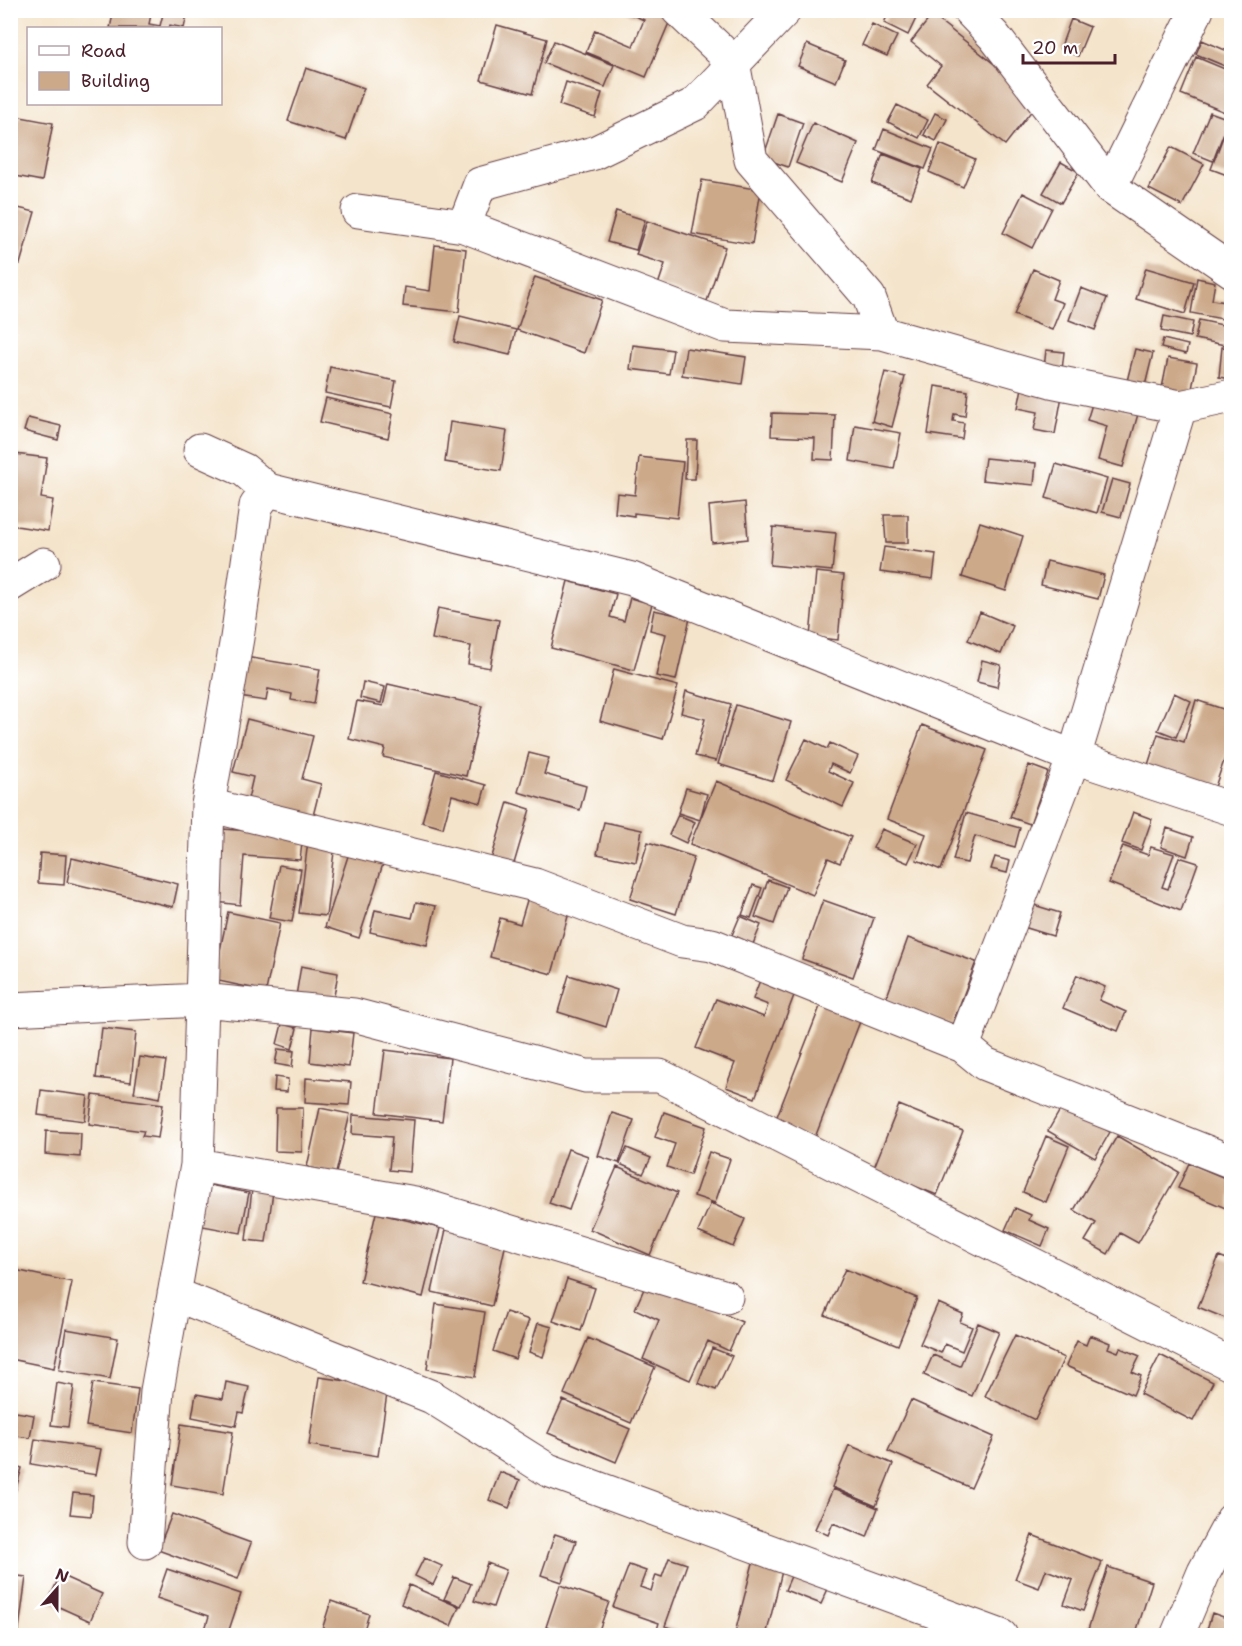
<svg xmlns="http://www.w3.org/2000/svg" width="1242" height="1646" font-family="'Shantell Sans',sans-serif">
<style>
.building{fill:#cca989}
.lines{fill:none;stroke-linecap:round;stroke-linejoin:round}
.minor-casing{stroke:#643d43;stroke-width:35}
.minor{stroke:#fff;stroke-width:33}
</style>
<rect width="100%" height="100%" fill="#fff"/>
<filter id="ink" filterUnits="userSpaceOnUse"><feTurbulence type="fractalNoise" baseFrequency=".0167" numOctaves="2"/><feDisplacementMap in="SourceGraphic" scale="12" xChannelSelector="R" yChannelSelector="G"/><feConvolveMatrix kernelMatrix="1 2 1 2 8 2 1 2 1" color-interpolation-filters="sRGB"/></filter>
<filter id="wash" filterUnits="userSpaceOnUse"><feTurbulence type="fractalNoise" baseFrequency=".008" numOctaves="4" result="noise"/><feDisplacementMap in="SourceGraphic" scale="24" xChannelSelector="R" yChannelSelector="G"/><feGaussianBlur stdDeviation="1.35" result="paint"/><feColorMatrix in="noise" values="0 0 0 0 0 0 0 0 0 0 0 0 0 0 0 0 0 1.4 0 .05"/><feComposite in="paint" operator="in"/></filter>
<g filter="url(#wash)">
<rect width="100%" height="100%" fill="#f4e4cb"/>
<g id="blocks">
<path class="building" d="M114 10H152L149 24 160 26 164 10H188L184 28 170 25 169 28H110Z
M621 10 674 11 646 77 586 52 595 30 633 46 644 20Z
M890 10H920L908 35 884 23Z
M932 15 1040 100 1005 145 927 84 941 66 911 42Z
M1071 19 1090 27 1078 56 1060 49Z
M872 24 897 36 887 56 862 45Z
M497 25 547 39 532 94 481 80Z
M1202 40 1232 53V69L1196 54Z
M554 41 614 65 605 87 544 63Z
M807 44 845 60 836 82 798 66Z
M1196 57 1232 72V101L1227 113 1181 94Z
M306 68 364 88 346 140 288 121Z
M566 82 602 93 595 117 559 105Z
M897 105 928 120 919 138 888 122Z
M1210 112 1229 119 1213 161 1193 153Z
M935 113 947 119 936 141 924 135Z
M778 114 803 123 788 167 763 158Z
M10 115 53 123 42 181 10 175Z
M1229 121 1232 122V163L1227 175 1211 169Z
M813 123 858 143 842 182 796 163Z
M884 129 933 149 925 169 876 150Z
M940 144 975 159 963 187 929 172Z
M1171 147 1204 164 1182 206 1149 189Z
M883 154 922 169 911 198 872 183Z
M1061 162 1079 172 1061 203 1043 193Z
M702 180 761 190 752 244 692 234Z
M1023 193 1052 208 1032 248 1003 233Z
M10 206 35 212 20 264 10 261Z
M616 211 645 220 636 250 607 242Z
M647 221 725 247 707 301 658 285 665 264 636 255Z
M435 245 466 249 459 312 403 306 405 287 430 291Z
M1146 268 1194 282 1185 314 1136 299Z
M1033 269 1059 280 1052 299 1063 303 1052 330 1014 315Z
M535 277 602 300 584 353 517 330Z
M1197 278 1215 282 1212 300 1226 302 1222 319 1191 313Z
M1081 288 1107 298 1095 330 1069 320Z
M460 316 516 330 510 355 454 342Z
M1164 316 1193 322 1190 337 1161 331Z
M1199 320 1232 327 1230 346 1195 339Z
M1163 339 1188 345 1186 354 1161 348Z
M633 345 673 350 669 374 630 369Z
M1222 347 1232 348V379L1219 377Z
M686 348 746 357 742 384 682 375Z
M1135 349 1153 353 1144 390 1126 385Z
M1046 350 1064 352 1062 370 1044 368Z
M1168 358 1197 363 1190 399 1161 393Z
M330 367 396 381 391 407 325 393Z
M885 372 905 377 892 427 872 421Z
M935 386 968 391 965 416 954 414 953 421 964 423 962 439 928 434Z
M1022 388 1062 396 1055 434 1034 430 1038 412 1018 408Z
M326 398 393 414 388 438 320 422Z
M1093 401 1138 414 1123 467 1098 460 1107 426 1087 420Z
M772 413 835 415 833 460 814 459 815 438 771 436Z
M28 418 61 426 58 440 24 431Z
M450 422 507 431 501 471 445 462Z
M855 425 901 433 894 469 850 461Z
M687 440H697L695 479H685Z
M15 454 47 458 41 498 53 500 48 531 10 525V457L14 458Z
M639 457 683 462 677 518 634 513V516L615 513 617 493 635 495Z
M985 458 1036 463 1034 485 982 480Z
M1056 464 1107 479 1097 513 1046 498Z
M1112 479 1130 484 1121 517 1102 512Z
M745 502 748 539 712 543 709 506Z
M884 515H908V543H886Z
M980 522 1023 536 1006 591 962 577Z
M773 527 836 533 832 571 770 565Z
M884 547 936 554 933 579 880 572Z
M1047 561 1104 575 1098 599 1041 585Z
M816 572 844 575 838 640 810 637Z
M568 581 616 594 610 617 624 621 630 598 652 604 634 670 551 648Z
M438 608 499 620 490 668 468 664 471 646 432 639Z
M654 610 690 618 676 680 656 676 666 634 650 630Z
M980 612 1013 626 1001 654 968 640Z
M245 657 320 669 314 704 291 700 292 694 268 689 266 701 239 697Z
M982 660 1001 665 997 687 977 682Z
M614 669 678 686 663 739 600 721Z
M363 682 385 687 381 703 360 698Z
M388 684 482 706 466 776 383 757 385 748 349 739 357 701 383 706Z
M686 691 731 704 716 761 695 756 705 719 681 713Z
M1174 693 1191 701 1176 737 1158 730Z
M1196 700 1232 712V737L1214 790 1147 768 1158 734 1184 742Z
M736 705 791 722 773 781 718 764Z
M247 719 313 736 302 779 321 784 313 816 248 799 253 777 233 772Z
M922 725 987 750 941 870 917 860 926 834 887 819Z
M806 739 827 749 830 743 858 756 850 773 831 764 828 771 854 783 843 807 786 780Z
M529 753 549 758 544 774 586 786 580 810 518 792Z
M1029 765 1048 772 1030 824 1010 817Z
M436 771 486 785 481 803 452 795 443 828 422 822Z
M716 781 851 837 840 863 828 858 813 895 690 844Z
M686 788 707 794 700 820 678 813Z
M508 802 530 809 513 867 491 860Z
M1133 812 1152 819 1141 850 1122 843Z
M966 813 1020 828 1015 847 975 836 967 863 953 860Z
M678 815 695 822 686 843 669 835Z
M604 822 642 830 636 862 597 854Z
M1167 828 1193 837 1187 856 1161 847Z
M222 829 303 835 300 860 244 856 240 905 216 902Z
M882 829 917 844 908 863 873 848Z
M308 841 335 844 326 916 299 913Z
M648 842 694 857 676 914 630 899Z
M1123 846 1148 855 1151 847 1174 854 1162 887 1168 889 1179 857 1198 863 1181 911 1109 883Z
M350 850 384 861 359 938 325 927Z
M40 853 66 855 64 885 38 883Z
M995 857 1010 861 1007 873 991 869Z
M72 858 178 884 173 907 67 882Z
M279 865 301 869 292 922 269 918Z
M768 880 787 887 774 924 755 917Z
M753 885 762 888 751 918 742 915Z
M528 897 570 909 552 974 490 957 500 918 520 924Z
M823 900 874 918 853 977 802 959Z
M416 902 436 906 427 945 370 932 375 910 412 918Z
M1024 902 1060 913 1053 936 1017 925Z
M228 912 280 923 266 991 214 980Z
M740 916 761 925 753 944 732 935Z
M908 938 976 962 952 1025 886 999Z
M301 966 338 973 333 1002 296 996Z
M763 972 798 985 755 1098 726 1087 735 1063 696 1048 716 999 764 1017 768 1005 753 999Z
M569 975 617 990 606 1027 558 1012Z
M1077 975 1105 987 1099 1000 1126 1012 1118 1031 1063 1008Z
M821 1004 861 1019 814 1140 774 1124Z
M282 1024 297 1028 292 1049 277 1044Z
M102 1028 136 1032 131 1082 96 1078Z
M313 1028 353 1033 349 1067 310 1062Z
M278 1049 294 1051 292 1067 275 1064Z
M385 1050 450 1058 442 1121 377 1113Z
M140 1057 166 1061 160 1098 134 1093Z
M275 1077 288 1079 287 1092 274 1091Z
M306 1078 351 1082 349 1105 305 1102Z
M41 1090 88 1096 85 1121 38 1115Z
M93 1095 163 1104 158 1138 142 1136 144 1131 89 1124Z
M899 1105 963 1131 937 1195 873 1170Z
M1063 1105 1110 1132 1095 1158 1048 1131Z
M276 1108H303L302 1152 275 1151Z
M320 1108 350 1114 336 1173 307 1167Z
M664 1112 706 1127 690 1175 667 1167 675 1144 655 1137Z
M612 1113 634 1120 619 1163 598 1156Z
M353 1115 414 1120 410 1172 389 1170 392 1137 352 1134Z
M46 1131 81 1133 80 1157 45 1154Z
M1046 1136 1069 1146 1046 1202 1023 1192Z
M1117 1136 1179 1172 1138 1243 1120 1233 1108 1254 1085 1241 1096 1223 1074 1210Z
M627 1148 651 1158 643 1174 620 1164Z
M568 1149 588 1156 569 1210 549 1203Z
M709 1152 730 1159 715 1203 694 1196Z
M1189 1163 1232 1181 1230 1210 1178 1188Z
M617 1167 677 1193 650 1255 590 1229Z
M205 1184 249 1193 241 1233 197 1225Z
M252 1189 273 1192 266 1242 246 1240Z
M711 1203 745 1219 733 1247 698 1232Z
M1015 1208 1031 1215 1029 1220 1049 1229 1042 1246 1005 1230Z
M376 1213 440 1228 423 1297 360 1281Z
M447 1225 507 1238 492 1306 432 1292Z
M1219 1256 1232 1261V1321L1198 1307Z
M10 1269 72 1282 54 1368 10 1359Z
M845 1269 917 1298 898 1345 825 1315Z
M567 1279 595 1288 581 1331 553 1321Z
M648 1280 742 1322 729 1351 708 1341 690 1380 643 1359 659 1320 635 1309Z
M938 1303 963 1314 960 1322 972 1327 962 1351 945 1344 941 1353 920 1344Z
M436 1304 485 1312 475 1377 427 1369Z
M506 1312 529 1320 515 1359 493 1351Z
M538 1323 552 1327 543 1357 529 1352Z
M978 1323 999 1332 972 1396 924 1375 933 1355 960 1366Z
M66 1329 118 1338 110 1379 59 1370Z
M1015 1335 1064 1358 1035 1420 985 1396Z
M1090 1335 1110 1343 1108 1348 1118 1352 1120 1348 1140 1356 1132 1372 1141 1376 1133 1395 1066 1366 1077 1341 1086 1345Z
M588 1338 655 1367 631 1423 564 1394Z
M712 1348 732 1356 716 1390 698 1383Z
M1160 1355 1213 1382 1193 1421 1140 1394Z
M319 1377 388 1387 378 1456 309 1445Z
M226 1382 249 1387 243 1413 239 1412 236 1426 192 1417 196 1394 223 1399Z
M57 1383 74 1386 68 1427 51 1425Z
M93 1383 138 1389 132 1433 86 1426Z
M563 1400 630 1429 616 1462 548 1433Z
M911 1400 994 1437 971 1488 888 1451Z
M10 1411 34 1415 30 1438 10 1435Z
M181 1424 233 1432 223 1494 172 1485Z
M35 1439 101 1449 96 1475 31 1464Z
M849 1445 893 1464 876 1506 832 1487Z
M10 1464 22 1468 11 1505H10Z
M500 1472 520 1480 509 1508 489 1500Z
M833 1489 878 1508 867 1537 833 1523 828 1535 815 1529Z
M73 1493 93 1495 91 1516 70 1514Z
M172 1514 251 1543 238 1579 158 1550Z
M555 1534 576 1541 562 1582 541 1575Z
M1032 1535 1102 1562 1083 1611 1064 1604 1073 1580 1046 1570 1039 1588 1015 1579Z
M424 1558 442 1566 433 1585 415 1576Z
M669 1558 687 1564 665 1626 691 1636H655L659 1623 613 1607 629 1565 646 1571 640 1587 651 1591 656 1575 662 1577Z
M754 1559 783 1567 766 1636H745L735 1633Z
M487 1563 506 1570 493 1607 474 1601Z
M1108 1567 1152 1582 1135 1636H1086Z
M167 1569 241 1594 227 1636H189L191 1629 204 1633 209 1616 157 1598Z
M792 1574 828 1589 821 1604 785 1590Z
M10 1575 26 1577 18 1636H10Z
M60 1575 102 1594 90 1621 48 1602Z
M454 1577 471 1584 461 1606 444 1599Z
M409 1585 459 1607 451 1626 401 1604Z
M560 1585 609 1602 597 1636H560L561 1632 546 1627Z
M331 1601 369 1614 362 1636H320Z
M1212 1613 1232 1620V1636H1205Z"/>
</g>
</g>
<g filter="url(#ink)">
<use href="#blocks" fill-opacity="0" stroke="#643d43" stroke-width="1.5"/>
<g class="lines">
<g class="minor-casing">
<path id="minor" d="M678 10 733 62 751 160 869 297 882 333
M969 10 994 36 1110 187 1232 271
M1110 187 1197 10
M358 211 464 226 725 326 882 333 1051 381 1180 407 1232 396
M464 226 480 184 594 153 695 104 785 10
M200 450 244 470 268 490 632 579 1074 757 1232 809
M10 585 44 564
M208 805 535 885 682 941 712 945 963 1046 985 1064 1232 1162
M10 1009 202 1000 354 1015 586 1076H660L1232 1365
M963 1046 1074 757 1180 407
M197 1165 415 1203 726 1297
M174 1294 432 1397 548 1470 1001 1636
M145 1542 157 1391 197 1165 208 805 237 638 256 506 268 490
M1177 1636 1204 1572 1232 1520"/>
</g>
<use href="#minor" class="minor"/>
</g>
</g>
<rect width="1242" height="1646" fill="none" stroke="#fff" stroke-width="36"/>
<rect x="27" y="27" width="195" height="78" fill="#ffffff" stroke="#b7a5aa" stroke-width="1.5"/>
<rect x="39" y="46" width="30" height="9" fill="#ffffff" stroke="#b7a5aa" stroke-width="1.5"/>
<text x="81" y="57" font-size="18" fill="#4a1f2b">Road</text>
<rect x="39" y="72" width="30" height="18" fill="#cca989" stroke="#b7a5aa" stroke-width="1.5"/>
<text x="81" y="87" font-size="18" fill="#4a1f2b">Building</text>
<g transform="translate(57 1589) rotate(21)" stroke="#ffffff" stroke-width="4.5" paint-order="stroke">
<path d="M0-4.5L10 22L0 15L-10 22Z" fill="#4a1f2b"/>
<text y="-9" font-size="16" font-weight="bold" text-anchor="middle" fill="#4a1f2b">N</text>
</g>
<path d="M1023 54v9h92v-9" fill="none" stroke="#4a1f2b" stroke-width="3"/>
<text x="1032" y="54" font-size="18" fill="#4a1f2b" stroke="#ffffff" stroke-width="4.5" paint-order="stroke">20 m</text>
</svg>
